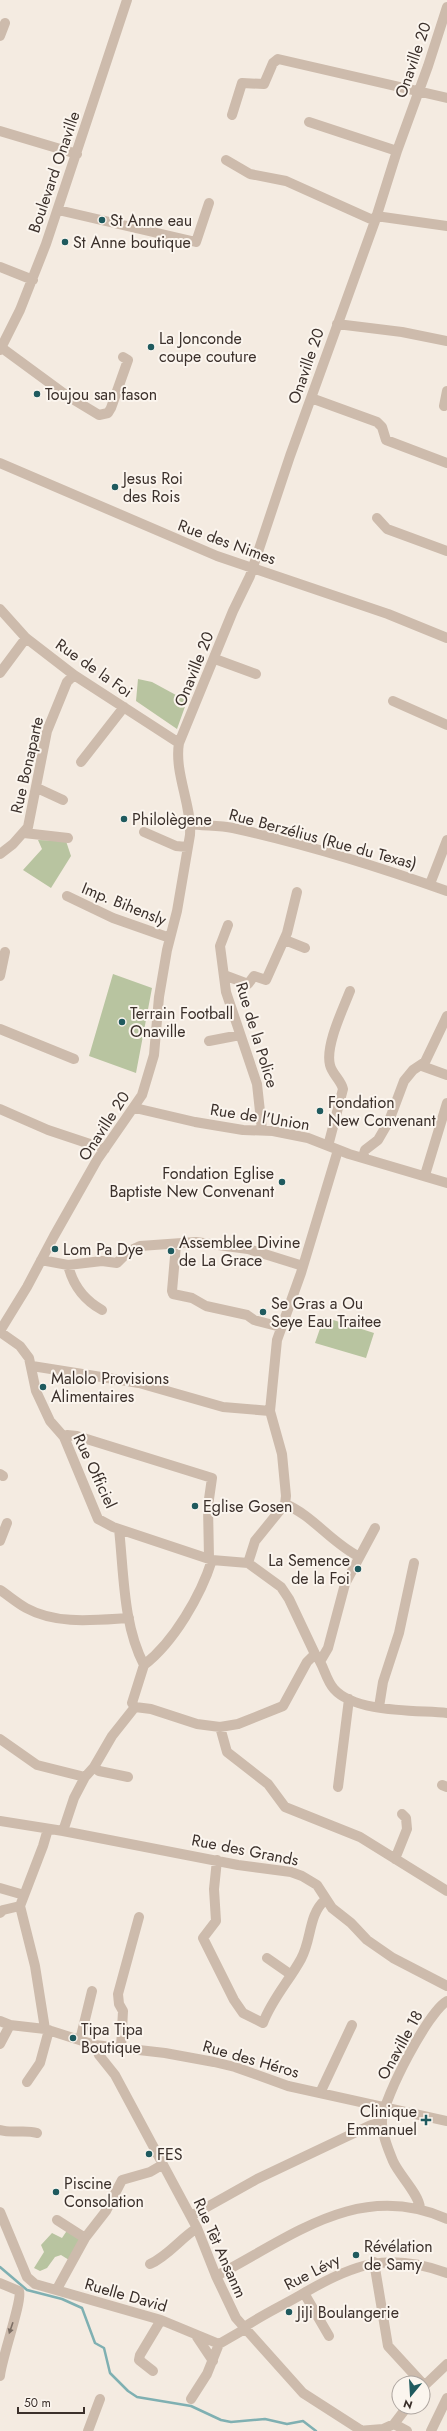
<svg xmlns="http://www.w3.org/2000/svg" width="447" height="2431" font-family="Jost,sans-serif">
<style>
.green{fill:#b8c4a0}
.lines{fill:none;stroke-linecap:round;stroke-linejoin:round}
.stream{stroke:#7fb0b2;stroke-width:2.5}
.minor{stroke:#cdbbac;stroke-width:10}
.oneway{fill:#7d6f65}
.poi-dot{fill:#1f5a5e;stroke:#fbf5ee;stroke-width:1.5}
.labels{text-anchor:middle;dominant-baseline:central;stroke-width:4;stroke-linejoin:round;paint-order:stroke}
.street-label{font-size:16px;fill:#3b302b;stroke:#fbf5ee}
.poi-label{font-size:16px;fill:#3b302b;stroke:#fbf5ee;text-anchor:start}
</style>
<rect width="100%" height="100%" fill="#f4ebe1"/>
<path class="green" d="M138 679 152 682 187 701 177 729 136 701Z
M38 840 66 841 71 856 51 888 23 870 42 849Z
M113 974 152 988 136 1073 89 1056Z
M324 1317 374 1333 366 1358 315 1343Z
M68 2229 82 2240 69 2260 61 2255 55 2257 47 2268 40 2271 34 2268 44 2252 41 2245 52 2233 62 2238Z"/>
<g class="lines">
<path class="stream" d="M0 2267 27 2290 62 2299 82 2308 95 2343 104 2348 110 2373 128 2391 137 2397 191 2406 221 2420 231 2422 265 2419 287 2424 303 2421 316 2431"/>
<path class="minor" d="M0 36 5 23
M232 115 242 83 264 84 273 63 278 59 447 98
M309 122 397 151
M0 131 77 154
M226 160 250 174 286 181 375 221
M58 210 196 242 209 203
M376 216 447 226
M0 267 33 280
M337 324 402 332 447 341
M2 348 66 395 99 415 108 413 111 408 128 360 123 357
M0 350 20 310 46 244 127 0
M311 398 377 422 382 427 386 440 447 463
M444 406 447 391
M0 463 217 556 388 614 447 638
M377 518 387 529 447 551
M0 609 26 638 74 675 179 743
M215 659 256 674
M0 673 26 638
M393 701 447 725
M81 762 124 707
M37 788 63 800
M190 824C204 826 219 825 233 828 306 844 377 866 447 891
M144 832 176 846 187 847
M24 833 68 838
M0 854 13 844 28 827 47 731 67 682 74 675
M430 884 447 840
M67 896 113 918 170 938
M228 925 220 946 226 992 257 1084 262 1130
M285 940 305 948
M224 975 248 984 254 976 266 980 287 933 297 892
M0 976 5 952
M0 1029 74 1059
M209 1041 240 1035
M422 1066 447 1075
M135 1108 195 1122 243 1130 273 1131 308 1138 349 1154 447 1183
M0 1109 48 1130 105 1149
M328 1146 343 1089C341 1080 332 1074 330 1065 325 1046 343 1009 350 991
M363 1157 365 1150 378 1140 389 1121 404 1081 413 1070 425 1062 447 1016
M425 1175 447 1103
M176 1245 172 1291 173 1294 192 1298 206 1306 247 1315 254 1320 281 1327
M41 1260 68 1265 102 1261 117 1263 129 1251 140 1246 196 1242 248 1249 303 1266
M68 1265C73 1286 84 1300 102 1310
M0 1331 27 1287 54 1236 97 1160 142 1095 154 1055 159 997 167 950 177 911 190 835C192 805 174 773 179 743L233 611 250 576 290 456 375 221 397 151 428 66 447 7
M0 1332 20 1346 29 1358 36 1391 50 1421 64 1437 98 1519 113 1527 212 1560 248 1563 281 1587 289 1599 315 1654 307 1662 283 1706 238 1724 220 1727 197 1724 151 1709 135 1707 112 1736 94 1767 85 1777 74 1798 63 1831
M32 1366 139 1383 223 1407 270 1411
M64 1437 67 1435 77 1436 212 1478 208 1506 209 1558
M0 1474 3 1476
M285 1504C312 1515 332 1543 358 1556
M119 1529C124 1574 123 1625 144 1665L132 1703 135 1707
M0 1541 7 1523
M248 1563 255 1541 285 1504 286 1496 282 1454 270 1411 277 1340 301 1273 338 1150
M0 1590C9 1596 17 1603 26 1608 57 1625 95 1620 129 1618
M315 1654C324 1664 325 1679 334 1689 355 1713 417 1710 447 1713
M321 1660 328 1648 345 1584 375 1528
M144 1665C174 1642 201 1595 212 1560
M379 1707 383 1682 399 1633 414 1563
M220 1727 227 1752 268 1784 285 1807 360 1837 447 1891
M0 1739 37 1765 85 1777
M94 1767 99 1771 128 1777
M442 1785 447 1787
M338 1787 349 1699
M0 1821 63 1831 238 1865 291 1872 302 1876 317 1885 332 1908 351 1923 367 1940 393 1958 447 1986
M395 1859 407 1829 406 1818 402 1814
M217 1860 214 1889 216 1921 203 1938 234 2000 243 2013 263 2023C272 1999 289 1981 301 1959 312 1939 308 1915 325 1900
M0 1888 24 1895
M0 1913 3 1910 20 1906
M267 1958 290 1974
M0 2021 10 2025 45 2029 95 2045 165 2053 214 2062 235 2067 288 2086 447 2121
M45 2029 35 1966 20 1906 43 1846 48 1829
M80 2040 92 1991
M0 2044 10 2025
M95 2045 99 2055 115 2075 197 2228 216 2276 236 2318 303 2393 359 2429
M121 2048 123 2011 119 2004 118 1994 139 1917
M27 2082 40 2063 49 2030
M320 2093 352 2025
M0 2130C12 2134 24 2129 37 2133
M420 2208C419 2194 399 2175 393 2161 388 2149 381 2132 382 2120 384 2097 428 2012 447 2001
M0 2212 27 2277 35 2284 161 2320 219 2344 245 2329
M191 2216 257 2179 371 2125 382 2122
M57 2220 85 2238
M374 2262 388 2346 422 2383
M150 2264C168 2256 181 2238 197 2228
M216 2276C290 2238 359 2179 447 2219
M0 2283 19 2291
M57 2289 85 2238 106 2211 122 2180 150 2172 162 2165
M304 2293 329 2336
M243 2328C263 2314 284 2305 304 2293 355 2263 389 2252 447 2273
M197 2337 213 2361
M153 2371 139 2360 140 2355 161 2320
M0 2376C1 2360 23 2299 19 2291
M423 2387 447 2364
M191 2399 207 2374 219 2344
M394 2424 407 2407
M88 2431 100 2399
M358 2431 383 2429 394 2424 407 2431
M431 2431 447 2398"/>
</g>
<defs><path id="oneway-solid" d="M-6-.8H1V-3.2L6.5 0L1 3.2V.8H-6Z"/></defs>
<use class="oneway" href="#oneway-solid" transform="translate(11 2328) rotate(109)"/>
<g class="poi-dot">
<circle cx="102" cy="220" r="4"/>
<circle cx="65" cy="242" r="4"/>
<circle cx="151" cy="347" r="4"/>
<circle cx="37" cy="394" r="4"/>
<circle cx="115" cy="487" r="4"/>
<circle cx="124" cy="819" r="4"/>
<circle cx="122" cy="1022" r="4"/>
<circle cx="320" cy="1111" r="4"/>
<circle cx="282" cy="1182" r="4"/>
<circle cx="55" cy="1249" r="4"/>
<circle cx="171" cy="1251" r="4"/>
<circle cx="263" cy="1312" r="4"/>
<circle cx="43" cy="1387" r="4"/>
<circle cx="195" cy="1506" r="4"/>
<circle cx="358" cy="1569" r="4"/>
<circle cx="73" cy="2038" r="4"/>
<path d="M424 2114h4v4h4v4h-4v4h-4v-4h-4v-4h4z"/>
<circle cx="149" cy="2154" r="4"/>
<circle cx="56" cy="2192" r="4"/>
<circle cx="356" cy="2255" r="4"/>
<circle cx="289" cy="2312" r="4"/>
</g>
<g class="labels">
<g class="street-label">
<text transform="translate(413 60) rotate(-71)">Onaville 20</text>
<text transform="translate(54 172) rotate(-71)">Boulevard Onaville</text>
<text transform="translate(306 366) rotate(-71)">Onaville 20</text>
<text transform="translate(227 542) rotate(20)">Rue des Nimes</text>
<text transform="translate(94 668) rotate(35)">Rue de la Foi</text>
<text transform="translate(194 669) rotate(-68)">Onaville 20</text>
<text transform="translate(27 765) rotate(-77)">Rue Bonaparte</text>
<text transform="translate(323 839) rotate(15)">Rue Berzélius (Rue du Texas)</text>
<text transform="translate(124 904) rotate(22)">Imp. Bihensly</text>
<text transform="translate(257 1035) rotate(73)">Rue de la Police</text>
<text transform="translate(260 1117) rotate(9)">Rue de l'Union</text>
<text transform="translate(104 1126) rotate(-57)">Onaville 20</text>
<text transform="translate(95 1471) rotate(65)">Rue Officiel</text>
<text transform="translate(245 1850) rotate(11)">Rue des Grands</text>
<text transform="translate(400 2045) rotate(-61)">Onaville 18</text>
<text transform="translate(251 2059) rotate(16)">Rue des Héros</text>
<text transform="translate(220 2248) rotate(66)">Rue Tèt Ansanm</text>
<text transform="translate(312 2272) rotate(-27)">Rue Lévy</text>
<text transform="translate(126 2295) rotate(16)">Ruelle David</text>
</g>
<g class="poi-label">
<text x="110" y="220">St Anne eau</text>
<text x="73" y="242">St Anne boutique</text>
<text x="159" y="338">La Jonconde<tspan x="159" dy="18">coupe couture</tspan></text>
<text x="45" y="394">Toujou san fason</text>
<text x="123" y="478">Jesus Roi<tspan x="123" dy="18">des Rois</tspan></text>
<text x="132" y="819">Philolègene</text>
<text x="130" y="1013">Terrain Football<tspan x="130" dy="18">Onaville</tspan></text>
<text x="328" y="1102">Fondation<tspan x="328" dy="18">New Convenant</tspan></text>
<text x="274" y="1173" text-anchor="end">Fondation Eglise<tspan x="274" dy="18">Baptiste New Convenant</tspan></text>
<text x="179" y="1242">Assemblee Divine<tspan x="179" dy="18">de La Grace</tspan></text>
<text x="63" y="1249">Lom Pa Dye</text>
<text x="271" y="1303">Se Gras a Ou<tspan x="271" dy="18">Seye Eau Traitee</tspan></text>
<text x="51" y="1378">Malolo Provisions<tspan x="51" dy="18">Alimentaires</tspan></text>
<text x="203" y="1506">Eglise Gosen</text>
<text x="350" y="1560" text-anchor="end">La Semence<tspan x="350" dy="18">de la Foi</tspan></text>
<text x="81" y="2029">Tipa Tipa<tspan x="81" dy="18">Boutique</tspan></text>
<text x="417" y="2111" text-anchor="end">Clinique<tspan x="417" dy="18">Emmanuel</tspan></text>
<text x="157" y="2154">FES</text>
<text x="64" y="2183">Piscine<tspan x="64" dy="18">Consolation</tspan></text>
<text x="364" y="2246">Révélation<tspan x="364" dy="18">de Samy</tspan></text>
<text x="297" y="2312">JiJi Boulangerie</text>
</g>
</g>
<g transform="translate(411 2395) rotate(198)"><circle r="19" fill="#fbf5ee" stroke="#aea6a0"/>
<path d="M0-3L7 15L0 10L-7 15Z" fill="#1f5a5e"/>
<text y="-6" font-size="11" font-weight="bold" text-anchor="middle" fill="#3b302b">N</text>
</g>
<path d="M18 2407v6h66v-6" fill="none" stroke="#3b302b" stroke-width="2"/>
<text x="24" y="2407" font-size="12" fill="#3b302b" stroke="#fbf5ee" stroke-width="3" paint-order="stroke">50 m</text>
</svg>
